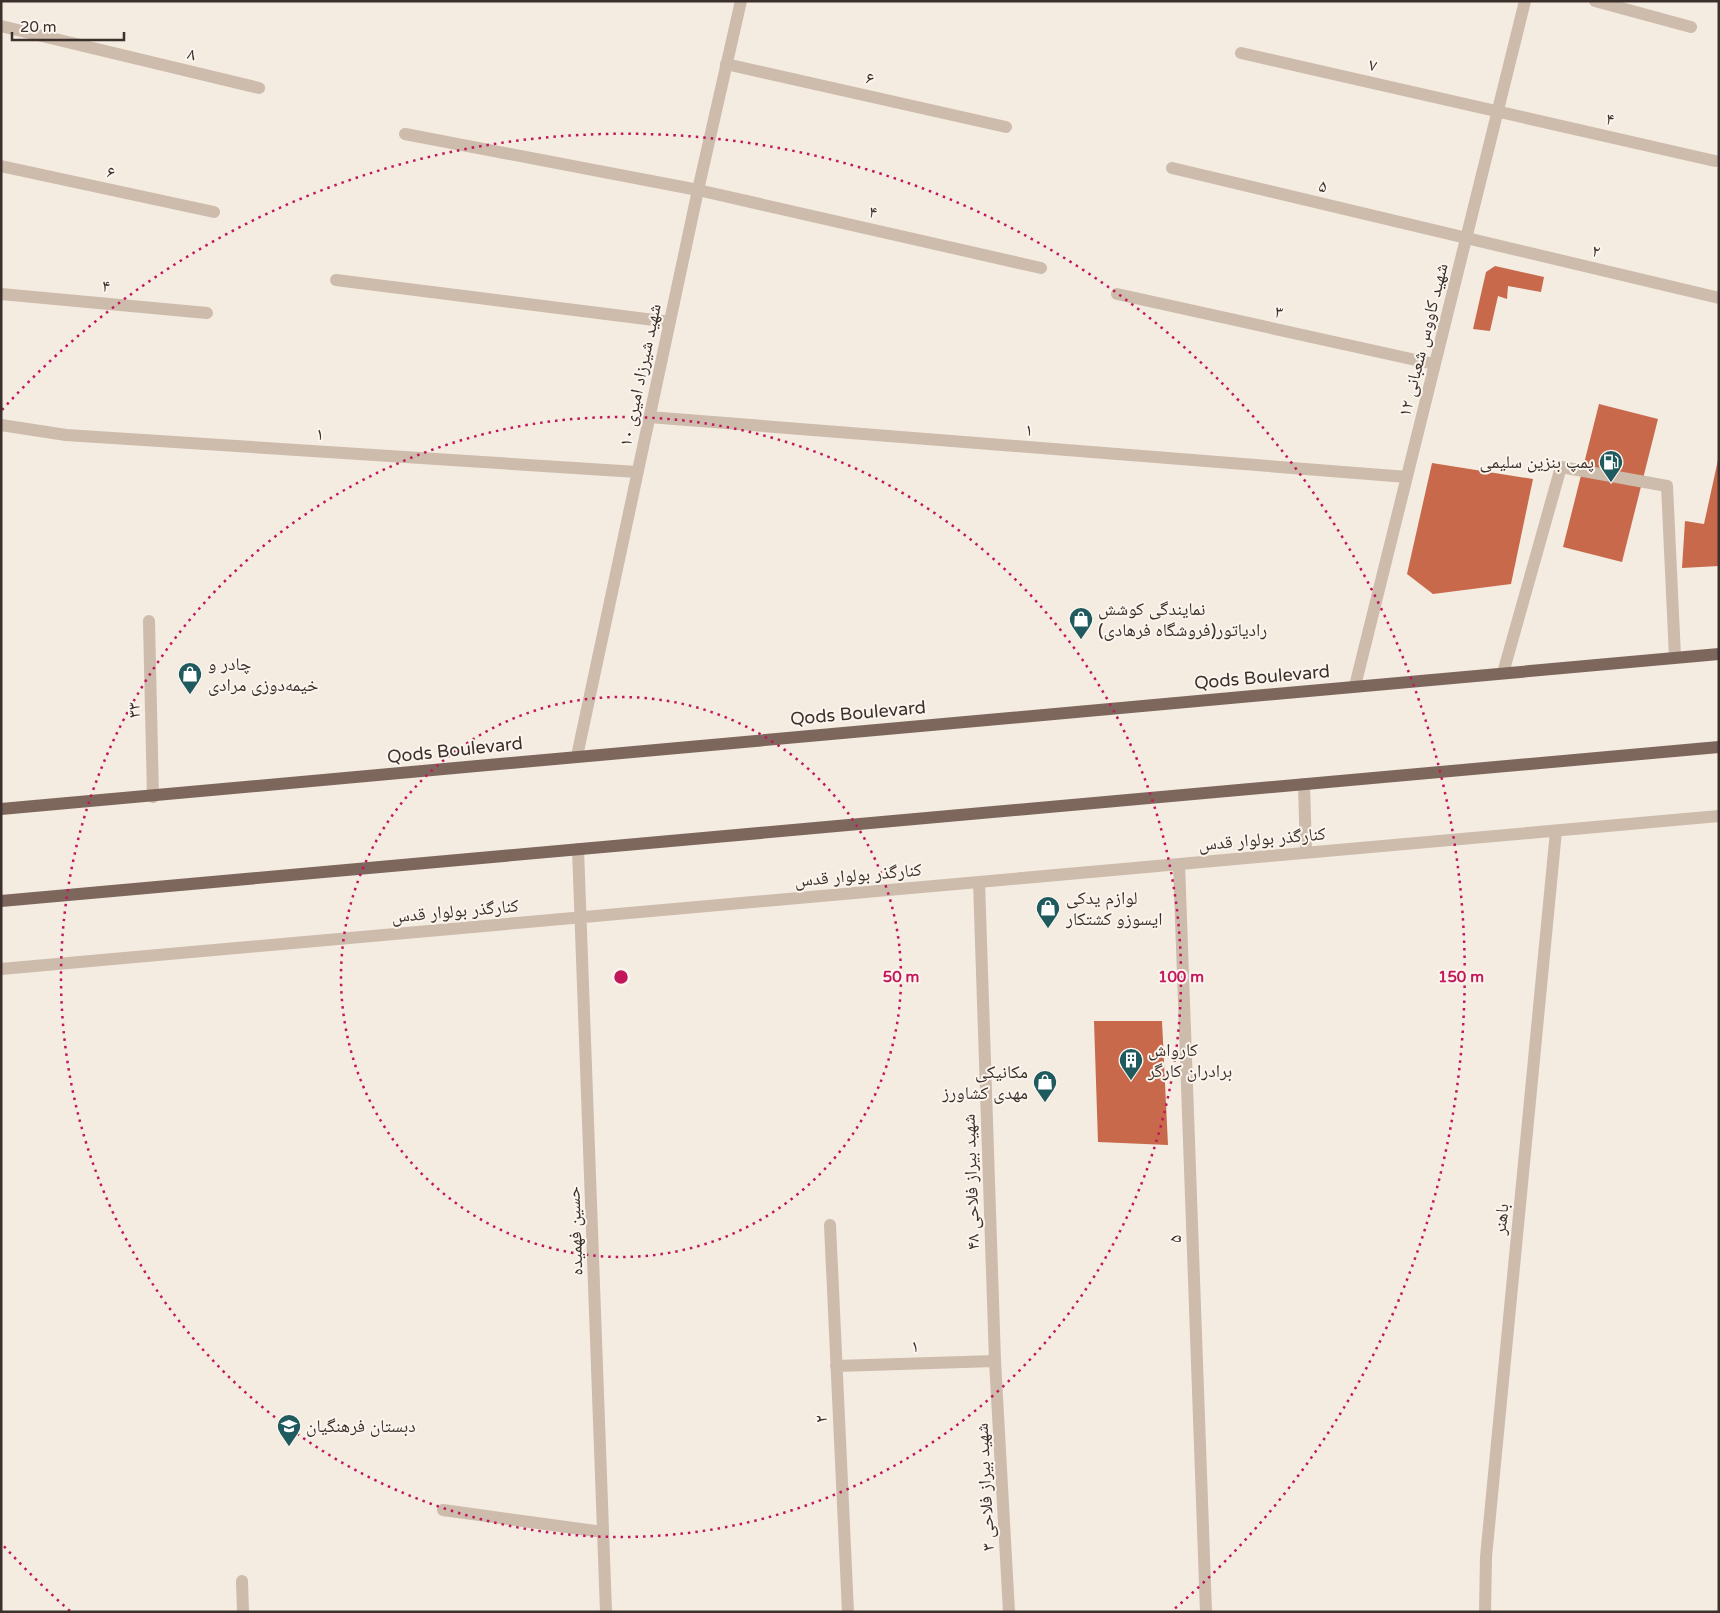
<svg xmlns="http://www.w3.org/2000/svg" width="1720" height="1613" font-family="'Varela Round','Noto Naskh Arabic',sans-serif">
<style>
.building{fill:#c8694b}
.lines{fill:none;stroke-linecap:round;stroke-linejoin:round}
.service{stroke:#cdbbac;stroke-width:12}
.minor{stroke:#cdbbac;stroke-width:12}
.primary{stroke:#7d675c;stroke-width:12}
.ring{fill:none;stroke:#c2185b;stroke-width:2.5;stroke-dasharray:2.5 5}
.labels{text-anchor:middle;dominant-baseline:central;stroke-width:4;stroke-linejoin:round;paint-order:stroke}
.street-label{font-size:18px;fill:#3b302b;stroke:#fbf5ee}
.poi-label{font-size:18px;fill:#3b302b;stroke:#fbf5ee;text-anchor:start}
.centre{fill:#c2185b;stroke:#fbf5ee;stroke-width:2.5}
.ring-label{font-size:15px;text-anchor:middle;font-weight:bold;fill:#c2185b;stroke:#fbf5ee;stroke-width:4;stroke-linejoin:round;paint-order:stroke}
</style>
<rect width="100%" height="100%" fill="#f4ebe1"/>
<path class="building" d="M1495 266 1544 277 1541 292 1508 286 1507 299 1498 296 1490 331 1473 329 1486 272Z
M1599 404 1658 419 1622 562 1563 547Z
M1718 460 1719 566 1682 568 1685 521 1704 524Z
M1432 463 1533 479 1511 584 1433 594 1407 574Z
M1094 1021H1162L1168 1145 1098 1142Z"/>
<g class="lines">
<path class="service" d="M1503 673 1561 467 1667 486 1675 657"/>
<path class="minor" d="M1595 1 1691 27
M1 26 259 88
M1241 53 1715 161
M726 64 1006 127
M405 134 698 190 1041 268
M1 166 214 212
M1172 168 1719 298
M336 280 670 322
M1 294 207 313
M1117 294 1434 364
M649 417 1407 477
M1 425 66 435 637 472
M149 621 153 797
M1355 686 1525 1
M577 756 698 190 741 1
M1304 784 1306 853
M578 849 606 1612
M1179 864 1206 1612
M979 882 995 1361 1009 1612
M1 969 1719 816
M830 1225 848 1612
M836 1366 995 1361
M443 1510 603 1532
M242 1581 243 1612
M1485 1612 1486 1557 1556 831"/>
<path class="primary" d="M1 809 1719 654
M1 901 1719 747"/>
</g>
<g class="ring">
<circle cx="621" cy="977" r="280"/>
<circle cx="621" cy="977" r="560"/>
<path d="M70 1611A840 840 0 0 1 2 1544M2 410A840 840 0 1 1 1172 1611"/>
</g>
<defs>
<g id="fuel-pin" transform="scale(1.25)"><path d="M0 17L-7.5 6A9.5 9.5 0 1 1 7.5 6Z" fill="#1f5a5e" stroke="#fbf5ee"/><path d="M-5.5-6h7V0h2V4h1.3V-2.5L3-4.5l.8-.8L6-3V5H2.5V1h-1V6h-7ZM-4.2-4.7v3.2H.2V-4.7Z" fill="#fff"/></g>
<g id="shop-pin" transform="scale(1.25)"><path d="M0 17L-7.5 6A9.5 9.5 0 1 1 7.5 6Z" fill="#1f5a5e" stroke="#fbf5ee"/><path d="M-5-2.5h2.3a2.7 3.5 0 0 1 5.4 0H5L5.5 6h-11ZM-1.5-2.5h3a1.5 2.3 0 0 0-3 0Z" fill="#fff"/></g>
<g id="building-pin" transform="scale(1.25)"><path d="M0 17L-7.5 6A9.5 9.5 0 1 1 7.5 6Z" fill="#1f5a5e" stroke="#fbf5ee"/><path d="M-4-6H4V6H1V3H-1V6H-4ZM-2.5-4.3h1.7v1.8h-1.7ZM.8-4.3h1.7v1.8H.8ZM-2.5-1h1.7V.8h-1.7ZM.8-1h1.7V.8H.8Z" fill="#fff"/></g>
<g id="school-pin" transform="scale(1.25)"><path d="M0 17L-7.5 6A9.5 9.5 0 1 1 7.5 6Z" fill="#1f5a5e" stroke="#fbf5ee"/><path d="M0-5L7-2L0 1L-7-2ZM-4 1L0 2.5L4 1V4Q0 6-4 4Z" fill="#fff"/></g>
</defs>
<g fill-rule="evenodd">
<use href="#fuel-pin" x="1611" y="462"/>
<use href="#shop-pin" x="1081" y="619"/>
<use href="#shop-pin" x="190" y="674"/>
<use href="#shop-pin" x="1048" y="908"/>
<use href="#building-pin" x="1131" y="1060"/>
<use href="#shop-pin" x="1045" y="1082"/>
<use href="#school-pin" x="289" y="1426"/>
</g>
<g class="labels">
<g class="street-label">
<text transform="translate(192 54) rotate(14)">۸</text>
<text transform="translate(1373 65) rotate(13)">۷</text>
<text transform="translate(870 78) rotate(13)">۶</text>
<text transform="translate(1610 119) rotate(13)">۴</text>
<text transform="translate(111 172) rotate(12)">۶</text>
<text transform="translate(1323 186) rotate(13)">۵</text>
<text transform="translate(873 212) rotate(13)">۴</text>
<text transform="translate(1596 251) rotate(13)">۲</text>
<text transform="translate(106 286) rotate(5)">۴</text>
<text transform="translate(1279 312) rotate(12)">۳</text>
<text transform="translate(1423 340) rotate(-76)">شهید کاووس شعبانی ۱۲</text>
<text transform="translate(640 375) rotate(-78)">شهید شیرزاد امیری ۱۰</text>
<text transform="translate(1029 430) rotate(5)">۱</text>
<text transform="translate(320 434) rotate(4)">۱</text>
<text transform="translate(1262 677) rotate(-5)">Qods Boulevard</text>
<text transform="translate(134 710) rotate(-91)">۳۳</text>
<text transform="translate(858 713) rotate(-5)">Qods Boulevard</text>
<text transform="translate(455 750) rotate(-6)">Qods Boulevard</text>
<text transform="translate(1262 839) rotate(-5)">کنارگذر بولوار قدس</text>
<text transform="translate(858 875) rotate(-5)">کنارگذر بولوار قدس</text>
<text transform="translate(455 911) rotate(-5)">کنارگذر بولوار قدس</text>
<text transform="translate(971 1182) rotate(-92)">شهید بیراز فلاحی ۴۸</text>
<text transform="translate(1501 1219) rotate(-84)">باهنر</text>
<text transform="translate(575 1231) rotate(-92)">حسین فهمیده</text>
<text transform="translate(1175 1239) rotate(-92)">۵</text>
<text transform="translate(915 1346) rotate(-2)">۱</text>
<text transform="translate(821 1419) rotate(-93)">۲</text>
<text transform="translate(985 1487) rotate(-93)">شهید بیراز فلاحی ۳</text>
</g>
<g class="poi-label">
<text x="1594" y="462" text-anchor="end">پمپ بنزین سلیمی</text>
<text x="1098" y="609">نمایندگی کوشش<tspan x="1098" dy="21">رادیاتور(فروشگاه فرهادی)</tspan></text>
<text x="208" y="664">چادر و<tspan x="208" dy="21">خیمه‌دوزی مرادی</tspan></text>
<text x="1066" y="898">لوازم یدکی<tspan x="1066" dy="21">ایسوزو کشتکار</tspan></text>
<text x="1148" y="1050">کارواش<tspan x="1148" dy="21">برادران کارگر</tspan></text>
<text x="1028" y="1072" text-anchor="end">مکانیکی<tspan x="1028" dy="21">مهدی کشاورز</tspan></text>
<text x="306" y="1426">دبستان فرهنگیان</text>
</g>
</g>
<circle cx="621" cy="977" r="8" class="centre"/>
<g class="ring-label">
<text x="901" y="982">50 m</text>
<text x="1181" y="982">100 m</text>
<text x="1461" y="982">150 m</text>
</g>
<rect width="1720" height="1613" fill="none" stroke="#3b302b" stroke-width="5"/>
<path d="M12 32v8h112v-8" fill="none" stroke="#3b302b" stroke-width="2.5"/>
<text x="20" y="32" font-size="15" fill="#3b302b" stroke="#fbf5ee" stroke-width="4" paint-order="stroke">20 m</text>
</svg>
